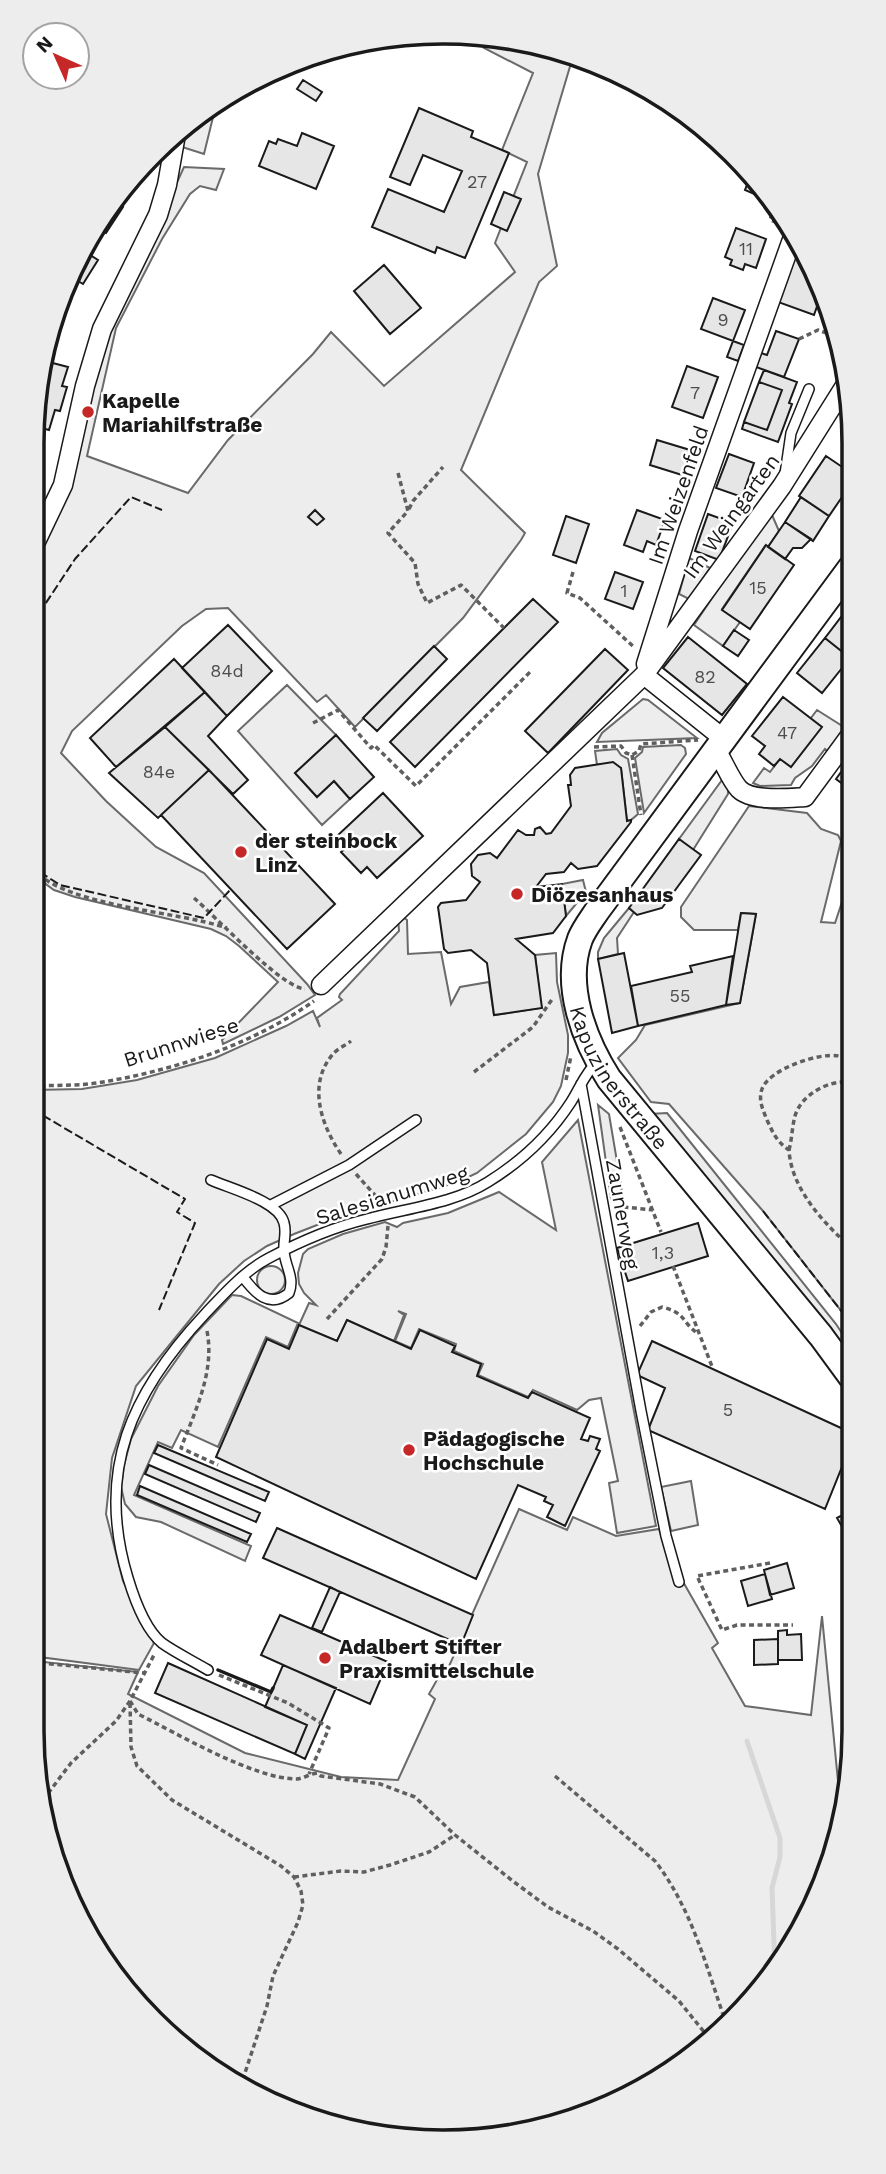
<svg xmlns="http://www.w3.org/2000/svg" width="886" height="2174" font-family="'Work Sans',sans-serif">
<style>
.built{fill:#ededed;stroke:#6a6a6a;stroke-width:2}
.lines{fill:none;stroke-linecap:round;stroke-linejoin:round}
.stream{stroke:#d7d7d7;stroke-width:5}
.building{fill:#e6e6e6;stroke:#1a1a1a;stroke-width:2}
.lane-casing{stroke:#1a1a1a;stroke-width:12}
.street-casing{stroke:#1a1a1a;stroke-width:21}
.secondary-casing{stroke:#1a1a1a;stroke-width:28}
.path{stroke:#5f5f5f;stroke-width:3.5;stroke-dasharray:5 3.5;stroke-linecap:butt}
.lane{stroke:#fff;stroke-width:9}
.street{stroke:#fff;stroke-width:18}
.secondary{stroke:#fff;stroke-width:24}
.fence{stroke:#1a1a1a;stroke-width:2;stroke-dasharray:9 3.5;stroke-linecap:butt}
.wall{stroke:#1a1a1a;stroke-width:3.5}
.poi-dot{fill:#c62828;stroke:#fff;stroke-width:2.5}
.labels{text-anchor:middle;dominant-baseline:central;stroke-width:5;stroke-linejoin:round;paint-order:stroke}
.number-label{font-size:18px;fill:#4d4d4d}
.poi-label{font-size:21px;font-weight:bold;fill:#1a1a1a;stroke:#fff;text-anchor:start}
.street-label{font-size:21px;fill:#1a1a1a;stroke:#fff}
.rim{fill:none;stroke:#1a1a1a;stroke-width:3.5}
</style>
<rect width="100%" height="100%" fill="#fff"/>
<path class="built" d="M489 42 574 53 538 174 557 266 539 282 461 470 525 533 521 540 463 618 355 727 326 695 317 702 228 608 206 609 182 626 72 731 61 753 106 801 156 847 204 873 307 984 315 995 279 1017 223 1044 222 1040 278 982 239 946 226 936 211 929 75 897 54 890 32 874V564L51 529 84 418H92L94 409 86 407 98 356 184 167 224 169 216 190 200 186 190 194 162 239 116 328 87 456 188 493 228 440 313 354 331 332 384 386 515 272 495 243 527 162 502 150 533 73 484 48Z
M215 109 204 154 179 146 180 136Z
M772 515 779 531 768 547 765 546 722 609 740 622 723 646 694 625 757 531Z
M689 558 710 568 689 599 679 594Z
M287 685 336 735 295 773 317 797 334 781 350 799 322 825 238 731Z
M643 699 648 700 697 738 597 742 602 733Z
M817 710 847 729 830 753 825 749 812 766 795 778 791 785 760 786 753 783 764 768 770 772Z
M681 745 685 748 686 754 644 813 635 758 642 752 643 747Z
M617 749 621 755 628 759 638 814 631 820 627 821 621 768 597 765 595 751Z
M722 780 728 786V794L693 850 679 839Z
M749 806 807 813 821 829 838 835 841 841 821 922 835 923 852 872 853 1326 763 1211 669 1104 651 1102 618 1058 636 1040 645 1025 740 1003 756 914 741 913 738 930H694L681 917V907Z
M583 880 586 892 566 916 562 884Z
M629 908 634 912 617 938 618 954 598 959V952L604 938Z
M403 917 407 920 408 954 441 952 451 1004 460 987 489 982 494 1015 541 1008 535 955 556 953 557 982 568 1035V1053L561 1086 553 1102 526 1134 477 1173 458 1182 335 1218 294 1234 267 1246 244 1261 219 1284 136 1386 112 1458 106 1514 123 1581 154 1643 139 1670 32 1656V1090L82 1089 137 1080 215 1058 286 1026 313 1011 320 1027 317 1018 342 1000 339 997 340 994 399 931 398 919Z
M598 1105 609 1114 622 1191 611 1198Z
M667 1113 836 1324 853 1350 854 1364 650 1114Z
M578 1120 656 1526 617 1533 609 1483 618 1481 601 1398 589 1400 577 1410 533 1390 528 1397 478 1375 483 1364 454 1351 456 1344 419 1329 411 1348 395 1341 406 1314 398 1311 404 1315 394 1341 347 1320 337 1341 299 1325 309 1303 316 1305 304 1293 299 1284 298 1273 303 1254 308 1249 343 1234 385 1222 397 1227 403 1223 448 1213 499 1192 556 1230 542 1162Z
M257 1280a14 14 0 1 1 28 0a14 14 0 1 1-28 0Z
M232 1295 241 1296 298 1323 288 1347 266 1337 218 1447 181 1430 172 1448 158 1442 134 1495 251 1546 245 1561 161 1522 136 1517 125 1504 121 1487 124 1465 131 1439 158 1386 194 1335Z
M691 1481 698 1525 671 1531 661 1487Z
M519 1509 567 1530 573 1517 616 1536 659 1529 676 1584 682 1580 718 1643 712 1648 745 1706 811 1715 822 1616 841 1812 833 1863 769 1982 671 2073 524 2135 389 2139 238 2088 133 2002 53 1864 32 1731V1680L35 1661 138 1672 128 1694 245 1753 341 1777 398 1780 435 1699 429 1694 442 1671 446 1673Z"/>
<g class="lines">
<path class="stream" d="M747 1741 780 1838V1857L772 1888 775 1972"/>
</g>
<path class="building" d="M303 80 322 92 316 101 297 89Z
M419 108 473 131 471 137 509 153 465 258 437 247 435 253 372 227 388 189 444 212 462 171 423 155 410 185 390 177Z
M302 133 334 146 316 189 259 166 269 141 276 144 278 139 297 146Z
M752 172H753L773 202 745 190Z
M504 192 521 199 507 231 491 224Z
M116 202 123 207 106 233 100 230Z
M736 228 766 239 756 268 745 264 743 270 730 265 732 260 725 257Z
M796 250 808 255 812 261 822 292 814 315 778 302Z
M87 253 98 260 83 284 73 278Z
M384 265 421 308 390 334 354 291Z
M713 298 745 310 733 341 701 329Z
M776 331 799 339 784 377 756 367 761 353 767 355Z
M733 341 744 345 738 361 727 357Z
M45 361 68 367 62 386 67 387 60 411 55 410 49 430 34 426Z
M687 366 718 377 703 418 672 407Z
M764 370 797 382 789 403 792 404 778 442 742 429 744 422 767 430 782 390 759 382Z
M759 382 782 390 767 430 744 422Z
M657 440 690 450 682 475 650 465Z
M729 454 754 463 742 497 716 488Z
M826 456 851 473V484L829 516 799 496Z
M801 497 829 516 813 541 785 522Z
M315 510 324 519 317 525 308 517Z
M637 510 665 520 656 545 647 541 643 552 624 545Z
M708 514 733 523 719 560 695 551Z
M566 516 589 524 576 563 553 555Z
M785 522 811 539 802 548H793L785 559 768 547Z
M766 545 794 565 750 629 722 610Z
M615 572 643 582 633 609 605 599Z
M533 599 558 622 415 767 390 742Z
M851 604 852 656 850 658 825 638Z
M228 625 272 671 227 716 182 668Z
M734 630 749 640 738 656 723 646Z
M688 637 747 684 722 715 663 668Z
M825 638 850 658 822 693 797 673Z
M434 646 447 659 377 731 363 718Z
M605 649 628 670 548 753 525 731Z
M174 659 205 692 116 767 90 738Z
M205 692 227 716 208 736 248 780 233 794 165 727Z
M783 697 822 727 791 767 780 759 774 766 759 754 765 746 752 736Z
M165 727 209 770 158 818 109 773Z
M336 735 374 777 350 799 334 781 317 797 295 773Z
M852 757V791L836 779Z
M613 762 621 768 627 821 631 820V822L597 866 578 869 571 863 564 872 546 874 536 887 562 884 566 916 553 933 516 939 535 955 542 1008 494 1015 487 963 471 950 448 953 444 949 438 907 441 903 466 900 480 882 472 876 471 864 478 855 490 853 497 858 518 830 526 835H534L535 829 540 827 546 834 551 833 571 806 568 785H571L570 775 575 768Z
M209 770 335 904 287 949 161 815Z
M383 793 423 836 377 878 367 867 361 873 341 852 347 847 337 836Z
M679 839 701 855 662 908 637 915 629 908Z
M741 913 756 914 740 1003 726 1005Z
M624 953 638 1026 612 1033 598 959Z
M733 956 726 1005 638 1026 631 986 692 972 690 966Z
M698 1223 708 1256 628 1281 617 1248Z
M347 1320 411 1349 420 1330 455 1346 452 1352 481 1364 477 1376 528 1398 532 1392 590 1418 581 1439 588 1441 590 1436 600 1439 596 1449 600 1451 565 1526 547 1517 553 1505 544 1501 546 1497 518 1485 476 1579 216 1457 267 1339 289 1349 299 1325 337 1341Z
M652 1341 854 1434V1467L844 1462 825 1509 648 1430 665 1388 637 1375Z
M158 1445 269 1492 265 1501 154 1453Z
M149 1465 260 1513 256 1522 145 1474Z
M140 1486 251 1534 247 1542 137 1495Z
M854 1509V1533L848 1537 837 1518Z
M277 1528 473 1615 461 1645 263 1558Z
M787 1563 794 1588 770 1595 764 1570Z
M765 1574 772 1599 748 1606 741 1581Z
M330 1587 340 1592 322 1632 312 1628Z
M280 1615 388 1662 370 1704 261 1655Z
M787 1630V1635L801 1634 802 1660H778V1631Z
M778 1639V1664L754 1665V1640Z
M168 1663 307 1725 295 1754 155 1693Z
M283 1665 336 1688 305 1759 295 1754 307 1725 265 1707Z"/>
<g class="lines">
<g class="lane-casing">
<path id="lane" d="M785 474 791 433 809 389
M581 1084 641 1411 666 1536 679 1582
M211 1180C231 1189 279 1201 284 1223 287 1233 283 1241 284 1251 285 1267 295 1277 289 1293 269 1309 255 1293 243 1277
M271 1205 349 1165 416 1120
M208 1670C193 1661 176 1653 162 1643 145 1629 134 1598 128 1578 95 1470 132 1392 205 1314 224 1294 244 1271 269 1258 299 1242 334 1227 367 1219 407 1208 453 1204 488 1182 522 1161 549 1136 571 1102 580 1088 585 1073 597 1062"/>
</g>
<g class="street-casing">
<path id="street" d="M32 550 63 485 85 386 102 329 158 215 167 185 175 140
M646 664 688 531 794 234
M644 675 724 739
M716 750C724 762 730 779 739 789 752 802 788 798 805 797L852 733
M321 985 644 675 782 486 848 381"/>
</g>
<g class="secondary-casing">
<g id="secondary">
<path id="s1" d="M851 567 597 911C591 920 584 929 580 939 563 985 584 1040 609 1079L821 1336 854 1381"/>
</g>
</g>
<path class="path" d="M775 206 770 220 781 224
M799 339 818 330 835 336
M698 427 707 431
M398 473 408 511 388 533 415 563 418 584 427 603 461 585 504 628
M409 509 413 501 443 467
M573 572 567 593 580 598 635 648
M313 723 338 710 371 748 374 745 416 786 532 670
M594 747 621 746 626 753 632 755 639 751 641 744 698 740
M632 755 641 815
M32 869C71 908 173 910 227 928
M194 898C215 916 282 988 305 989
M853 1064C849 1060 845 1057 839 1056 820 1052 769 1069 762 1089 758 1100 763 1110 767 1120 773 1133 777 1142 789 1150 791 1189 825 1225 853 1249
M474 1072 533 1027 553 998
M566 1080 571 1056
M849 1082 853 1071
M32 1086C53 1085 75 1086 97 1083 172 1071 250 1046 314 1001
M853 1093V1108
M620 1127 661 1232
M789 1150C792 1139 792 1127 795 1116 801 1095 828 1080 849 1082L853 1088
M341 1154C321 1125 307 1084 333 1054 337 1049 346 1045 351 1041
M356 1174 381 1202
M615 1206 653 1210
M849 1246 852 1239 853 1218
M673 1266 713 1369
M327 1319 382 1259 386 1247 388 1226
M640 1326 651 1312 662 1307C686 1313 681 1321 697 1333
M207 1331C215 1372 195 1411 181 1448L218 1465
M770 1563 697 1576 722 1630 737 1625H793
M32 1652 40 1662
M32 1662 144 1673
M219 1675 288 1703 329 1728 309 1774
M130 1701 138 1714C178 1734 254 1779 297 1779 304 1778 310 1774 317 1773L321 1776 380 1784 415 1797 455 1835 514 1882 548 1907 593 1931 618 1949 679 2001 709 2038
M130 1703 131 1747 137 1766 172 1800 281 1866 294 1877 301 1891 303 1905 298 1922 273 1976 267 2006 240 2088
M555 1776 655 1861C692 1909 706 1966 726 2023
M43 1800 71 1763 116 1721 130 1701 155 1653
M294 1877 341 1871 364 1872 390 1865 429 1852 455 1835"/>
<use href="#lane" class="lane"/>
<use href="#street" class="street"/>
<use href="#secondary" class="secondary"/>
<path class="fence" d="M32 624 75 559 131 497 162 510
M32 862 43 874 60 885 204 918 231 889
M32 1109 185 1199 177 1212 195 1223 159 1310
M763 1211 853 1326"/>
<path class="wall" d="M218 1670 271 1692 273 1688"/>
</g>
<g class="poi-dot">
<circle cx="88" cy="412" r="7"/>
<circle cx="241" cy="852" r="7"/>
<circle cx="517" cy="894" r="7"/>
<circle cx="409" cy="1450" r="7"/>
<circle cx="325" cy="1658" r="7"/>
</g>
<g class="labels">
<g class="number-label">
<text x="477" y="181">27</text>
<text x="746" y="248">11</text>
<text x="723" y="319">9</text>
<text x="695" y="392">7</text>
<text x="758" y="587">15</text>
<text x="624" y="590">1</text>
<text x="227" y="670">84d</text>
<text x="705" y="676">82</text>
<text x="787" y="732">47</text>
<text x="159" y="771">84e</text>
<text x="680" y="995">55</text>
<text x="663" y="1252">1,3</text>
<text x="728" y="1409">5</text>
</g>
<g class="poi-label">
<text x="102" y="400">Kapelle<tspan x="102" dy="24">Mariahilfstraße</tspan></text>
<text x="255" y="840">der steinbock<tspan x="255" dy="24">Linz</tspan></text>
<text x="531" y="894">Diözesanhaus</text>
<text x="423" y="1438">Pädagogische<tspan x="423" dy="24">Hochschule</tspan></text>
<text x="339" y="1646">Adalbert Stifter<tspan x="339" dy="24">Praxismittelschule</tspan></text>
</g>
<g class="street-label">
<text transform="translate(678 495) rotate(-71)">Im Weizenfeld</text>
<text transform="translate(731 516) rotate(-54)">Im Weingarten</text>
<text transform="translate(181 1042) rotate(-18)">Brunnwiese</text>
<text stroke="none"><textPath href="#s1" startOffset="612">Kapuzinerstraße</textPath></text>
<text transform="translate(392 1195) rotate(-17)">Salesianumweg</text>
<text transform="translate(623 1214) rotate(80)">Zaunerweg</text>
</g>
</g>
<path d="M0 0H886V2174H0ZM443 44H443A399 399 0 0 1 842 443V1731A399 399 0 0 1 443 2130H443A399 399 0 0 1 44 1731V443A399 399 0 0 1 443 44Z" fill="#ededed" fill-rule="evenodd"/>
<path class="rim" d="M443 44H443A399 399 0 0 1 842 443V1731A399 399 0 0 1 443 2130H443A399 399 0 0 1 44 1731V443A399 399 0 0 1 443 44Z"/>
<g transform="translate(56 56) rotate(315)"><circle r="33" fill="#ffffff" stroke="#a3a3a3" stroke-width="2"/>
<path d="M0-5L12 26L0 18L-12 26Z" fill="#c62828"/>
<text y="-10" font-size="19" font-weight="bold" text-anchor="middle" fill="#1a1a1a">N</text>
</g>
</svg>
